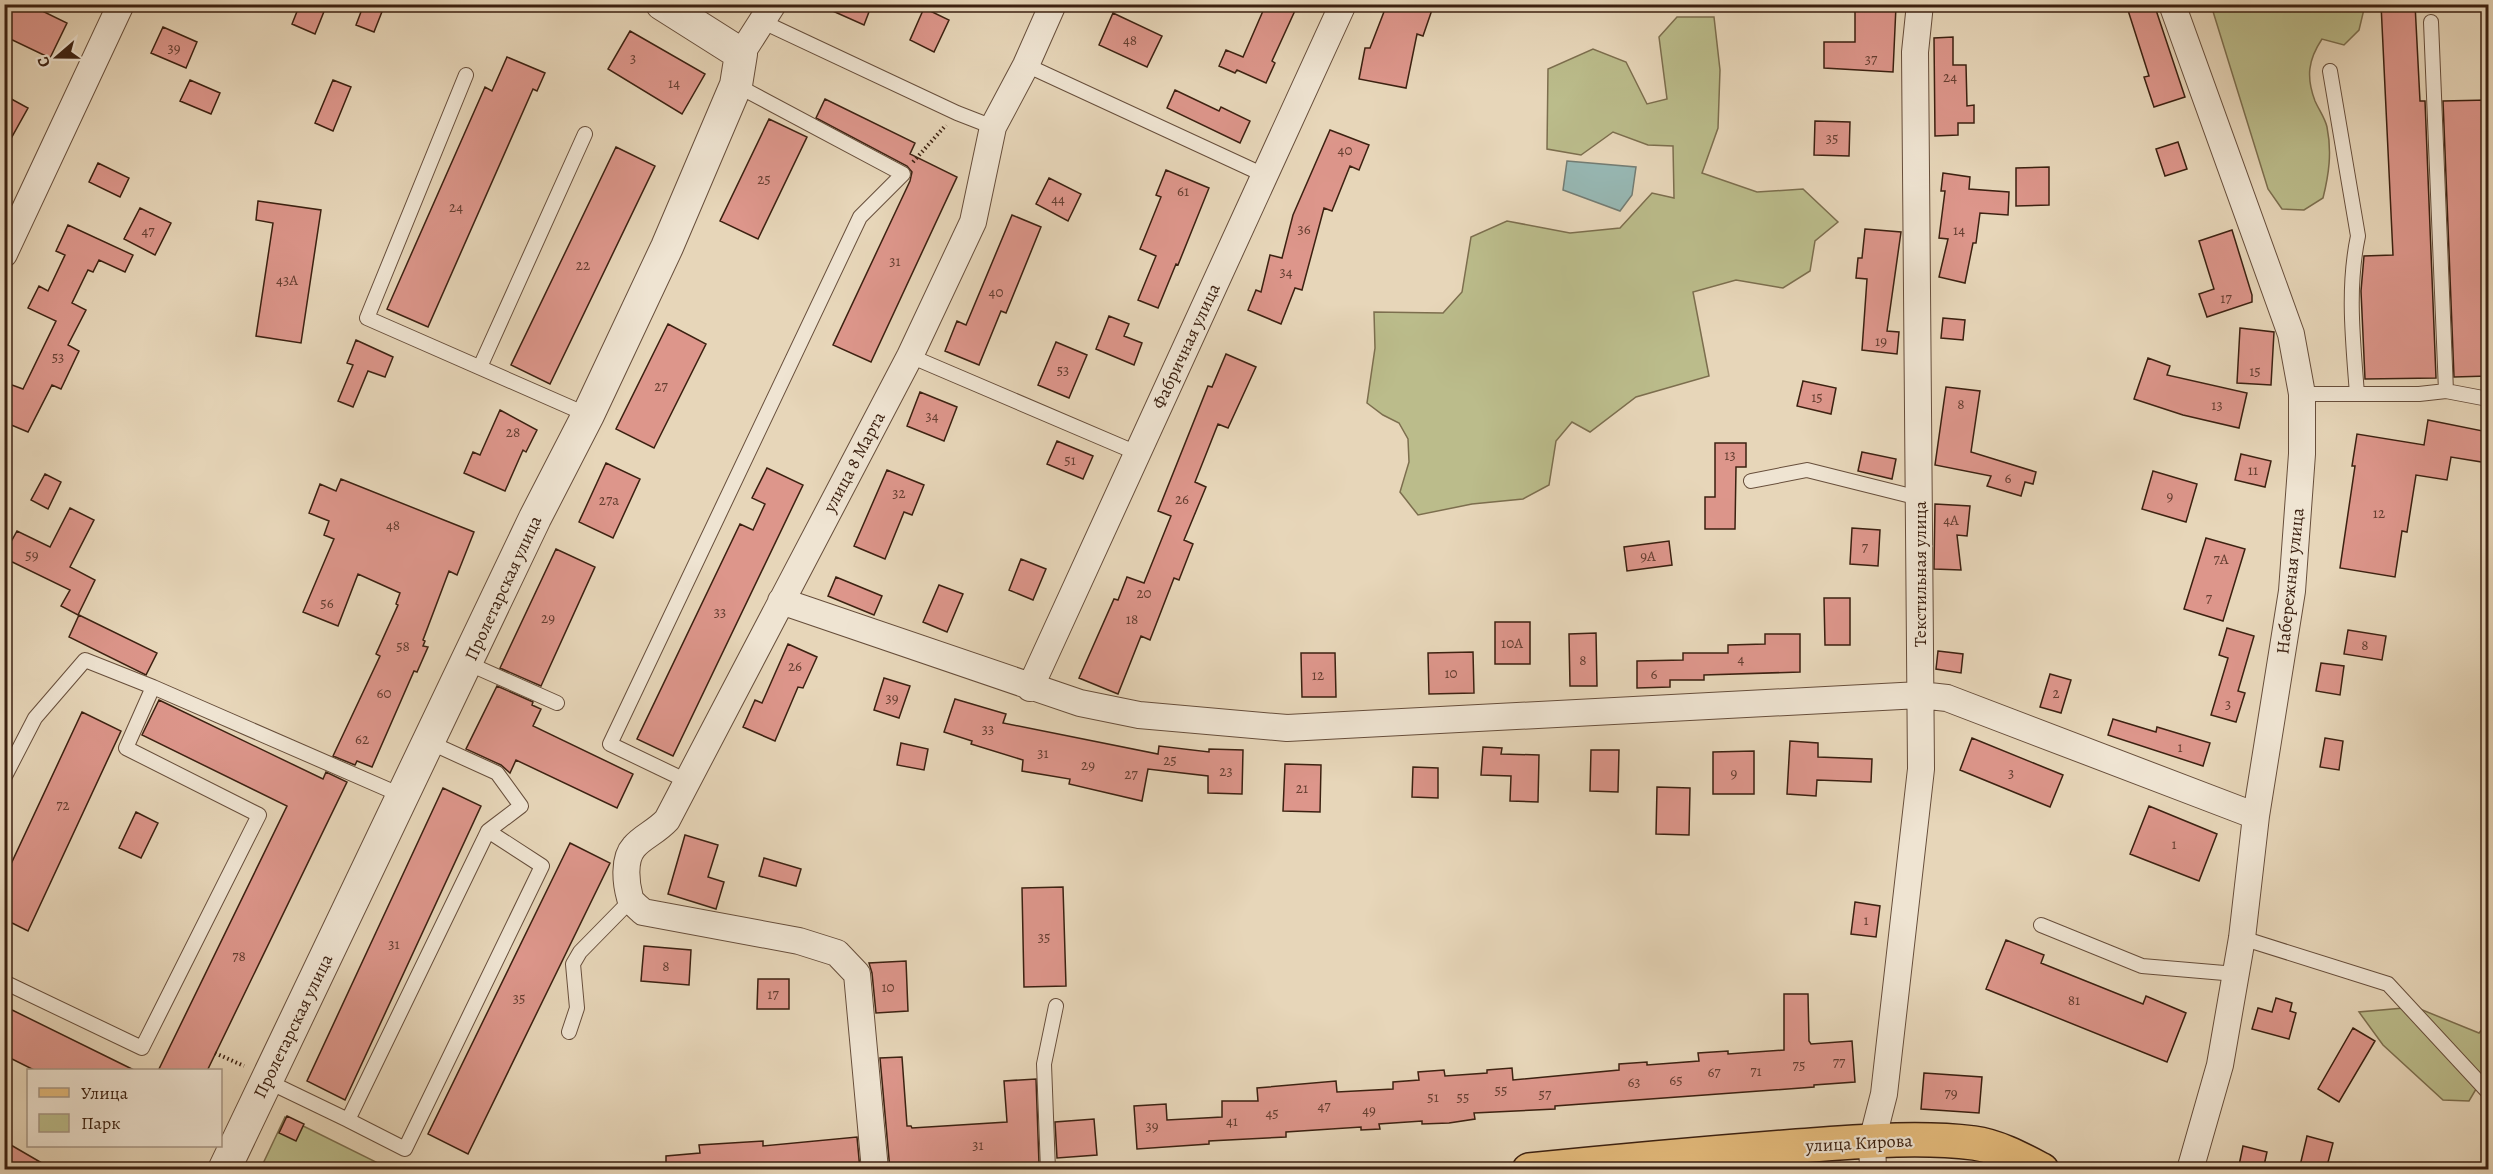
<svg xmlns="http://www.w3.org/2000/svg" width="2493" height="1174" font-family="Alegreya,serif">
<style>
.green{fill:#bbbc8b;stroke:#7c6e4e;stroke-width:1.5}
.water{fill:#97b8b4;stroke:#737c73;stroke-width:1.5}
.building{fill:#dd968b;stroke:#3c2111;stroke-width:1.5}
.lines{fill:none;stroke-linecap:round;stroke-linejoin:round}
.service-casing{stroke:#674e3b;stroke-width:16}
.minor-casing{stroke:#674e3b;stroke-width:28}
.tertiary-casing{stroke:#674e3b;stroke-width:34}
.primary-casing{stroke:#3c2111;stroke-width:36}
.path{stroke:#3c2111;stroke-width:4;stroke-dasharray:1.5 3;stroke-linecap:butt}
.service{stroke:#efe4d2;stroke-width:14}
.minor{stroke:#efe4d2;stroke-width:26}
.tertiary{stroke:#efe4d2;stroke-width:32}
.primary{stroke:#e4bb7c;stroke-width:33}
.labels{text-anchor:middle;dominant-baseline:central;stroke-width:4.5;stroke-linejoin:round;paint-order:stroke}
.number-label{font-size:15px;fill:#643e30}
.street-label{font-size:18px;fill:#3c2111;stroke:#efe4d2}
</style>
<rect width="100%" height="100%" fill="#e7d6b9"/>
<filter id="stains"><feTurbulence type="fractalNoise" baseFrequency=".00333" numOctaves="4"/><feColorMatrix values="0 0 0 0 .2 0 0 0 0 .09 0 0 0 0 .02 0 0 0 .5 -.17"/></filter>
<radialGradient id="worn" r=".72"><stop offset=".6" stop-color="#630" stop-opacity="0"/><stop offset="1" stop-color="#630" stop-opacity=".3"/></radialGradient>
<path class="green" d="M2211 5H2365L2359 30 2344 45 2322 39C2308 60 2306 77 2315 101 2319 110 2325 118 2327 127 2332 152 2329 174 2323 198L2304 210 2282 209 2268 189Z
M1677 17H1714L1720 70 1718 128 1702 173 1757 192 1803 189 1838 222 1815 241 1810 271 1783 288 1736 280 1693 292 1709 376 1636 397 1590 432 1572 422 1556 441 1549 485 1523 499 1472 504 1418 515 1400 492 1409 462 1408 439 1399 423 1383 415 1367 403 1375 348 1374 312 1443 313 1462 292 1471 237 1507 221 1570 233 1620 228 1652 193 1674 198 1673 146 1648 145 1613 132 1581 155 1547 149 1548 69 1593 49 1626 62 1647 104 1667 99 1659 37Z
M2415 1007 2479 1033 2488 1022V1069L2469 1101 2443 1100 2383 1045 2359 1012Z
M285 1117 378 1163 375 1169 260 1170Z"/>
<path class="water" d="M1567 161 1636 167 1632 195 1620 211 1563 190Z"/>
<path class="building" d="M4 4H28L67 23 50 58 4 36Z
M300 4H327L315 34 292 24Z
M364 4H385L374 32 356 25Z
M817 4H872L864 25Z
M1266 4H1298L1272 61 1275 63 1266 83 1237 70 1235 73 1219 66 1226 50 1243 57Z
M1387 4H1434L1423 36 1417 34 1406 88 1359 79 1365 48H1370Z
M2126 4H2154L2185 97 2154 107 2144 77 2149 76Z
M2381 4H2415L2420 101H2425L2436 378 2365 379 2361 291 2364 256 2393 255Z
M1855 5 1896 6 1893 72 1824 68V42H1855Z
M924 8 949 20 934 52 910 40Z
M1113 13 1162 36 1147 67 1099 45Z
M163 27 197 42 186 68 151 53Z
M630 31 705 74 682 114 608 69Z
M1953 37V65H1966L1967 106 1974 105V123H1958V135L1935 136 1934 38Z
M507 57 545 73 537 91 533 89 428 327 387 309 485 87 492 91Z
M190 80 220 93 211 114 180 101Z
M333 80 351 87 333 131 315 123Z
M1175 90 1219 111 1221 107 1250 121 1240 143 1167 108Z
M4 95 28 108 4 151Z
M825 99 915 143 910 154 957 177 871 362 833 345 910 181 912 172 907 166 816 118Z
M2488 100V376L2454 377 2443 101Z
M769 119 807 137 758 239 720 221Z
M1815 121 1850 122 1849 156 1814 155Z
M1330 130 1369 145 1359 170 1350 166 1332 211 1324 208 1302 290 1295 288 1281 324 1248 310 1256 290 1261 292 1270 255 1282 258 1293 215Z
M2178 142 2187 169 2165 176 2156 149Z
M616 147 655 166 550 384 511 365Z
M98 163 129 178 120 197 89 182Z
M2049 167V205L2016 206V168Z
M1166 170 1209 188 1178 265 1176 264 1158 308 1138 300 1156 256 1140 249 1161 197 1156 195Z
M1943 173 1970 177 1969 189 2009 192 2008 215 1980 213 1976 243H1973L1965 283 1939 277 1948 239 1939 238 1945 191H1941Z
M1049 178 1081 194 1068 221 1036 204Z
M258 201 321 210 301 343 256 336 273 223 256 220Z
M140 208 171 223 155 255 124 239Z
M1012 215 1041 227 1006 313 1001 311 979 365 945 351 957 321 966 325Z
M68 225 133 255 125 272 99 260 93 272 88 270 72 303 86 310 68 345 79 351 61 389 52 385 28 432 4 422V382L23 389 56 321 28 308 39 286 48 291 65 255 56 251Z
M1865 229 1901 232 1887 331 1899 332 1897 354 1862 350 1867 279 1856 278 1858 258H1862Z
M2232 230 2252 295V302L2207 317 2199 294 2214 289 2199 241Z
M1109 316 1129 324 1124 336 1142 343 1134 365 1096 349Z
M1943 318 1965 320 1963 340 1941 338Z
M668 324 706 344 654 448 616 429Z
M2240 328 2274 332 2271 385 2237 383Z
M356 340 393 357 385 377 368 371 353 407 338 401 353 365 347 363Z
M1056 342 1087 355 1069 398 1038 385Z
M1226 354 1256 367 1228 428 1218 424 1195 482 1206 487 1184 540 1193 544 1179 580 1174 578 1150 640 1141 636 1118 694 1079 678 1114 599 1118 600 1127 577 1144 583 1171 516 1158 511 1208 386 1212 387Z
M2148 358 2170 366 2167 375 2247 393 2239 428 2183 415 2134 399Z
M1803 381 1836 388 1831 414 1797 406Z
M1946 387 1980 391 1971 452 2036 472 2033 484 2025 482 2021 496 1987 486 1991 476 1935 465Z
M920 392 957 407 944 441 907 426Z
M500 410 537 430 526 452 523 450 505 491 464 473 473 452 480 455Z
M2428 420 2488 432V463L2451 457 2447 480 2416 475 2407 532 2402 531 2395 577 2340 568 2355 466H2352L2357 434 2424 445Z
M1057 441 1093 456 1083 479 1047 464Z
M1715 443H1746V467H1736L1735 529H1705V497H1715Z
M1862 452 1896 459 1892 479 1858 471Z
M2241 454 2271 461 2265 487 2235 480Z
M606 463 640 479 613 538 579 522Z
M767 468 803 485 673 756 637 739 740 524 753 530 765 504 752 498Z
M887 470 924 485 912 515 904 512 885 559 854 546Z
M2153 471 2197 484 2186 522 2142 509Z
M45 474 61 482 48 509 31 500Z
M341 479 474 532 457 575 449 571 423 640 425 641 423 646 428 647 417 672 414 671 372 767 357 761 355 765 333 756 380 656 376 654 398 605 396 604 400 593 358 574 338 626 303 612 334 539 324 535 329 521 309 513 320 484 336 491Z
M1935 504 1970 506 1967 536 1957 535 1961 570 1934 569Z
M70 508 94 520 70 567 95 580 78 615 61 606 70 590 4 558V536L12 540 17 531 50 547Z
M1852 528 1880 530 1878 566 1850 564Z
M2206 538 2245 549 2223 621 2184 609Z
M1669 541 1672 565 1627 571 1624 547Z
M556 549 595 567 541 686 500 668Z
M1021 559 1046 569 1033 600 1009 590Z
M836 577 882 596 874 615 828 596Z
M939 585 963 594 947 632 923 622Z
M1824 598H1850V645H1825Z
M79 615 157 653 146 675 69 637Z
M1495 622H1530V664H1495Z
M2227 628 2254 636 2238 691 2245 693 2236 722 2211 715 2228 658 2219 655Z
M2348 630 2386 636 2382 660 2344 654Z
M1596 633 1597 686H1570L1569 634Z
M1765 634H1800V672L1704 675V680H1670V687L1637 688V661L1683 660V653H1728V645L1765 644Z
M788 644 817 657 803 688 798 687 775 741 743 727 755 700 762 703Z
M1938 651 1963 654 1961 673 1936 669Z
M1473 652 1474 693 1429 694 1428 653Z
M1301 653H1335L1336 697H1302Z
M2321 663 2344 666 2340 695 2316 691Z
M2050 674 2071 680 2061 713 2040 707Z
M884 678 910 686 899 718 874 710Z
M497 686 533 702 532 705 541 709 533 726 633 774 617 808 516 760 510 773 501 765 466 749Z
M955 699 1006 714 1003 723 1158 754 1159 746 1209 752V749L1243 750 1242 794 1208 793V776L1148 769 1142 801 1069 784 1070 779 1022 771 1023 760 971 744 972 741 944 732Z
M159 700 323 779 326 772 347 782 207 1071H158L287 806 142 735Z
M82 712 121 731 28 931 4 919V879Z
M2113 719 2156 732 2157 727 2210 743 2203 766 2108 735Z
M1972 738 2063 775 2050 807 1960 770Z
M2325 738 2343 741 2339 770 2320 767Z
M1790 741 1818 743V757L1872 759 1871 782 1817 780 1816 796 1787 794Z
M901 743 928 749 924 770 897 765Z
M1483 747 1502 748 1501 754 1539 755 1538 802 1510 801 1511 776 1481 775Z
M1591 750H1619L1618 792 1590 791Z
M1754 751V794H1713V752Z
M1285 764 1321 765 1320 812 1283 811Z
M1413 767 1438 768V798L1412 797Z
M1657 787 1690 788 1689 835 1656 834Z
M443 788 481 806 345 1100 307 1081Z
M2149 806 2217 834 2199 881 2130 854Z
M136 812 158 823 141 858 119 848Z
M685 835 718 845 708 877 724 882 716 909 668 894Z
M570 843 610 863 468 1154 428 1134Z
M764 858 801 869 796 886 759 876Z
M1063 887 1066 986 1024 987 1022 888Z
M1855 902 1880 906 1876 937 1851 934Z
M2006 940 2044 955 2041 963 2143 1004 2146 996 2186 1013 2167 1062 1986 989Z
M644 946 691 950 689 985 641 981Z
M906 961 908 1011 876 1013 872 973 869 963Z
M758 979H789V1009H757Z
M1784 994H1808L1809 1041 1811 1044 1852 1041 1855 1082 1814 1085V1087L1555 1106V1109L1474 1113 1475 1119 1449 1123 1422 1124V1121L1379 1124 1380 1129 1361 1130V1127L1286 1132V1137L1209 1141V1144L1137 1149 1134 1106 1166 1104 1167 1120 1222 1117V1101H1258L1257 1088 1336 1081 1337 1092 1393 1089V1082L1419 1080 1418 1072 1444 1070 1445 1076 1487 1073V1070L1512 1068 1513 1080 1619 1070V1064L1647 1062V1065L1699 1061 1698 1053 1728 1051V1054L1784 1050Z
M2276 998 2292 1003 2290 1011 2296 1013 2289 1039 2252 1029 2258 1008 2272 1012Z
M4 1006 136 1071H36L4 1055Z
M2353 1028 2375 1041 2339 1102 2318 1089Z
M902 1057 907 1126H911L912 1128 1007 1122 1004 1081 1036 1079 1039 1164 954 1170H890L880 1058Z
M1924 1073 1982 1077 1979 1113 1921 1109Z
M287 1116 304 1124 296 1141 279 1133Z
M1094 1119 1097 1155 1057 1158 1055 1122Z
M2307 1136 2333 1143 2326 1170H2299Z
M857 1137 860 1170H666V1156L700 1153 699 1145 763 1141V1146Z
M4 1141 54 1170H4Z
M2243 1146 2267 1152 2263 1170H2238Z"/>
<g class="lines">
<g class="service-casing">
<path id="service" d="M763 22 957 113 993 127
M2431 22 2446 391
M1026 65 1264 175
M2330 71 2358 236C2347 288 2353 341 2357 394
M466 75 367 318 588 415
M910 356 1137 453
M480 367 585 134
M2302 394H2419L2446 391 2488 399
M1751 481 1807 470 1919 498
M467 663 557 703
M429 742 497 773 521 806 488 831 542 866 405 1149 348 1120 488 831
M4 778 35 718 85 660 153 687
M687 781 610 744 860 217 903 174 736 85
M2041 925 2142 966 2236 974
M2242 938 2388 984 2488 1092
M4 982 142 1048 259 815 126 748 153 687 403 796
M569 1032 577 1008 573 964 580 952 631 900
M267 1081 348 1120
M1048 1170 1044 1064 1056 1006"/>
</g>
<g class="minor-casing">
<path id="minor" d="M2172 4 2291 334 2302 394V454L2292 591 2256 816 2242 938 2220 1065 2190 1170
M741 54 773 4
M4 254 121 4
M781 601 1080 703 1139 715 1287 728 1920 695 1947 698 2256 816
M1030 688 1343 4
M875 1170 857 974 837 953 799 941 643 912C639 908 632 903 630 898 626 884 623 859 634 847 642 837 656 832 667 820L910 356 973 222 993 127 1026 65 1053 4
M1873 1170 1872 1141 1884 1094 1921 769 1915 52 1920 4"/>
</g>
<g class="tertiary-casing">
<path id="tertiary" d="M224 1170 535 518 588 415 667 247 736 85 741 54 662 4"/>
</g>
<g class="primary-casing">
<path id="primary" d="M1529 1170C1618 1161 1707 1153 1797 1146 1855 1142 1916 1136 1974 1143 1997 1146 2021 1159 2042 1170"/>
</g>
<path class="path" d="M913 162 946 125
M215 1053 244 1066"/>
<use href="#service" class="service"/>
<use href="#minor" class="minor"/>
<use href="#tertiary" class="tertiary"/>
<use href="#primary" class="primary"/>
</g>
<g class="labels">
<g class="number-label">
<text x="1130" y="40">48</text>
<text x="174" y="48">39</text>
<text x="633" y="58">3</text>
<text x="1871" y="59">37</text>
<text x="1950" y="77">24</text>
<text x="674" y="83">14</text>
<text x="1832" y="138">35</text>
<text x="1345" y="150">40</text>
<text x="764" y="179">25</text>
<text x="1183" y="191">61</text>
<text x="1058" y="199">44</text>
<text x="456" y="207">24</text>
<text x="1304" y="229">36</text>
<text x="1959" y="230">14</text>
<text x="148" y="231">47</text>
<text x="895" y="261">31</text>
<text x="583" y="265">22</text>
<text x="1286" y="272">34</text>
<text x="287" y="280">43А</text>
<text x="996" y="292">40</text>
<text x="2226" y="298">17</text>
<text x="1881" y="341">19</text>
<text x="58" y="357">53</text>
<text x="1063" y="370">53</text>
<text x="2255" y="371">15</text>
<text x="661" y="386">27</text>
<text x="1817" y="397">15</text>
<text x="1961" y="404">8</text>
<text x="2217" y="405">13</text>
<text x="932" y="416">34</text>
<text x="513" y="432">28</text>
<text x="1730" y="455">13</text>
<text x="1070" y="460">51</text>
<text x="2253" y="470">11</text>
<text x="2008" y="478">6</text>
<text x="899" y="493">32</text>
<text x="2170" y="496">9</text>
<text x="1182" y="499">26</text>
<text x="609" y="500">27а</text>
<text x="2379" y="513">12</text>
<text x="1951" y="520">4А</text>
<text x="393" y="525">48</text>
<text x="1865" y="547">7</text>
<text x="32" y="555">59</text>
<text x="1648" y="556">9А</text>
<text x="2221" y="559">7А</text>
<text x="1144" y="593">20</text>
<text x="2209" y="598">7</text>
<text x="327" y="603">56</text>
<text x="720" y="612">33</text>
<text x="548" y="618">29</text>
<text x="1132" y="619">18</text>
<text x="1512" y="643">10А</text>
<text x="2365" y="645">8</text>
<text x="403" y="646">58</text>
<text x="1741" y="659">4</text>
<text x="1583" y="660">8</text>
<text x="795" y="666">26</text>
<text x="1451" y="673">10</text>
<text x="1654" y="674">6</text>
<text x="1318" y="675">12</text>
<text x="384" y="693">60</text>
<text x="2056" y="693">2</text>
<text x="892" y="698">39</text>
<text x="2228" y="704">3</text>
<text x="988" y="729">33</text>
<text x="362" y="739">62</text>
<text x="2180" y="747">1</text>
<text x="1043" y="753">31</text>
<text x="1170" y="760">25</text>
<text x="1088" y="765">29</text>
<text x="1226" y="771">23</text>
<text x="1734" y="773">9</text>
<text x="2011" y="773">3</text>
<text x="1131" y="774">27</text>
<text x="1302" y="788">21</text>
<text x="63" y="805">72</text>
<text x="2174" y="844">1</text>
<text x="1866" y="920">1</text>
<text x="1044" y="937">35</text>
<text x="394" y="944">31</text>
<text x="239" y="956">78</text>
<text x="666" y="966">8</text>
<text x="888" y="987">10</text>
<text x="773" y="994">17</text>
<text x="519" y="998">35</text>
<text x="2074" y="1000">81</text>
<text x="1839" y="1062">77</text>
<text x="1799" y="1065">75</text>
<text x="1756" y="1071">71</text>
<text x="1714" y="1072">67</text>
<text x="1676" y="1080">65</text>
<text x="1634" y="1082">63</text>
<text x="1501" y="1090">55</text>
<text x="1951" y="1093">79</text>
<text x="1545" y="1094">57</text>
<text x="1433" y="1097">51</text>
<text x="1463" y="1097">55</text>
<text x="1324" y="1106">47</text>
<text x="1369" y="1110">49</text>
<text x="1272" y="1113">45</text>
<text x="1232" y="1121">41</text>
<text x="1152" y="1126">39</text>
<text x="978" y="1145">31</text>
</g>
<g class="street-label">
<text transform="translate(1186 346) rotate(-65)">Фабричная улица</text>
<text transform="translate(854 462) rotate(-62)">улица 8 Марта</text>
<text transform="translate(1920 574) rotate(-90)">Текстильная улица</text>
<text transform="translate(2290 581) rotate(-84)">Набережная улица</text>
<text transform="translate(503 588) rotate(-65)">Пролетарская улица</text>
<text transform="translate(293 1026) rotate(-64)">Пролетарская улица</text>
<text transform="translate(1859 1143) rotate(-3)">улица Кирова</text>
</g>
</g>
<rect width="2493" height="1174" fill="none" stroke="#e7d6b9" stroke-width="24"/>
<rect x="6" y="6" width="2481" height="1162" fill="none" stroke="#3c2111" stroke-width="3"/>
<rect x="12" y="12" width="2469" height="1150" fill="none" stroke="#3c2111" stroke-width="1.5"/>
<rect x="27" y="1069" width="195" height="78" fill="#efe4d2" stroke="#a79685" stroke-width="1.5"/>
<rect x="39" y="1088" width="30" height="9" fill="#e4bb7c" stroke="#a79685" stroke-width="1.5"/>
<text x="81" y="1099" font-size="18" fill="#3c2111">Улица</text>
<rect x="39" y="1114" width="30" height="18" fill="#bbbc8b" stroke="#a79685" stroke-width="1.5"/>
<text x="81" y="1129" font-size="18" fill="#3c2111">Парк</text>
<g transform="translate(57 57) rotate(250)" stroke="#efe4d2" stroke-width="4.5" paint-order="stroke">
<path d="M0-4.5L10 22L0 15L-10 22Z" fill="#3c2111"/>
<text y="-9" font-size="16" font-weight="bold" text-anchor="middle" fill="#3c2111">С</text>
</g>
<rect width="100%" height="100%" filter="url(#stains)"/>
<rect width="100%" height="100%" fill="url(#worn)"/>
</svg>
